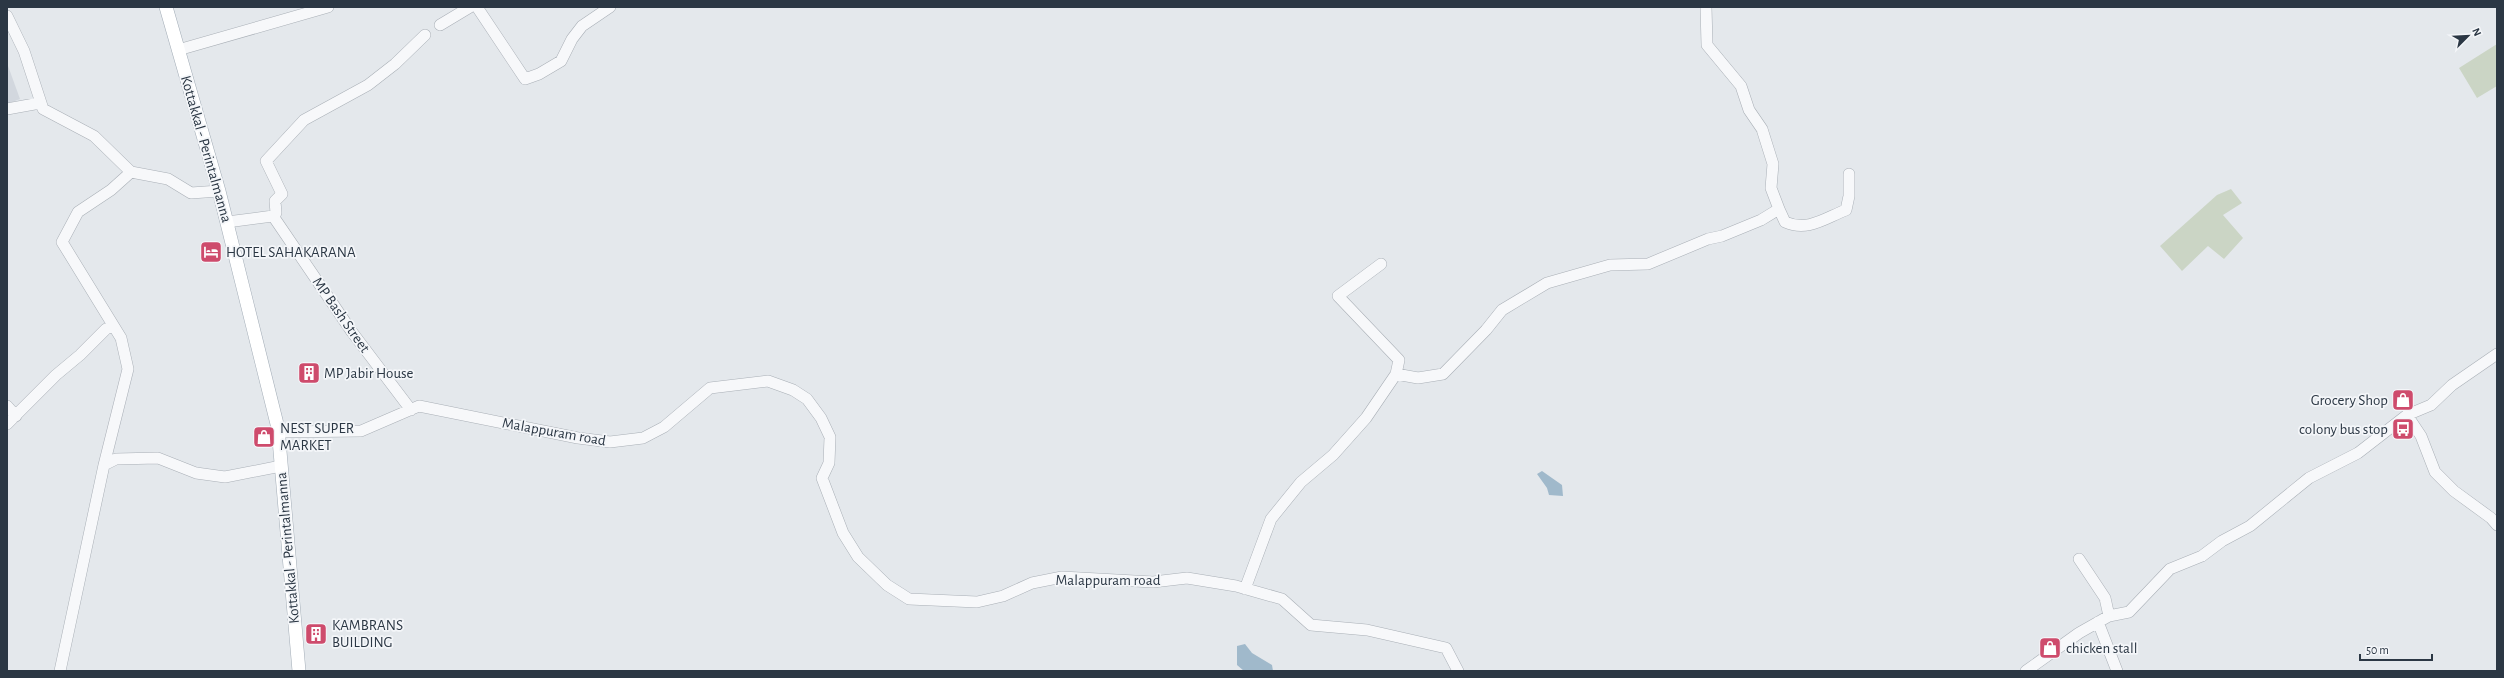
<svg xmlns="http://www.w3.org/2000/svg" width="2504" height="678" font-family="'Alegreya Sans',sans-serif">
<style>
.built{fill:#d2d7de}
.green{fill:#cbd5c5}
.water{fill:#a0b9cb}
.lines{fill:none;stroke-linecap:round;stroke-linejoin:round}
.minor-casing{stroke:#a9afb6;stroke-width:12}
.major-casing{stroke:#a3adb7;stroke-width:14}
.minor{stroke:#f7f8fa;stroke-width:11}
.major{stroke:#fff;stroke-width:13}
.labels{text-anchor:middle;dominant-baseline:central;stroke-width:3.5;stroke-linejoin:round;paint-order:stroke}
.street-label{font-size:15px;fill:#2b3744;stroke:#f4f6f9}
.poi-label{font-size:15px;fill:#2b3744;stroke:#f4f6f9;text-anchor:start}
</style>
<rect width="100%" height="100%" fill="#e4e8ec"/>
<path class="built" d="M7 63 20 99 7 104Z"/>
<path class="green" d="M2497 44V86L2477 98 2459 68Z
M2231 189 2242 203 2223 215 2243 238 2224 259 2208 246 2182 271 2160 246 2217 195Z"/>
<path class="water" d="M1542 471 1562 485 1563 496 1549 495 1547 488 1537 474Z
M1245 644 1252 653 1272 665 1273 671H1244L1237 665V646Z"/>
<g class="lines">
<g class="minor-casing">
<path id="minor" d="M477 7 525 79 539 74 561 61 572 39 582 26 610 7
M7 16 24 51 43 109 94 136 131 172 168 179 191 193 219 191
M440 25 470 7
M178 50 328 7
M7 109 40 103
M1779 209 1785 222C1808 232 1825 218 1846 210L1849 196V174
M273 216 276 213 275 201 282 194 266 161 304 120 368 85 395 64 425 35
M227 222 273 216 352 332 411 410
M1381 264 1338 296 1399 360 1396 374
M7 406 16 416
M2407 415 2421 436 2435 472 2454 491 2491 518 2497 525
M7 424 56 375 80 355 106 329 113 326
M278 432 361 431 419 406 578 438 610 442 643 438 664 427 710 388 768 381 793 390 807 399 821 418 830 437 829 463 822 478 843 533 858 557 887 585 909 599 977 602 1003 596 1032 583 1062 577 1153 582 1187 578 1236 586 1282 599 1311 625 1367 630 1446 648 1458 671
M104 465 128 369 121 338 62 242 78 212 111 190 131 172
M2079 559 2105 598 2109 616
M1245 589 1271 519 1301 482 1333 455 1366 418 1396 374 1418 378 1443 374 1486 330 1502 310 1547 283 1610 265 1648 264 1708 239 1722 236 1761 220 1779 209 1771 188 1773 164 1762 129 1749 110 1741 86 1707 45 1706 7
M2098 622 2117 671
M60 671 104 465 116 459 158 458 196 473 225 477 281 466
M2026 671 2079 633 2109 616 2129 612 2170 569 2202 556 2222 541 2250 526 2309 478 2358 453 2407 415 2431 405 2452 385 2497 354"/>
</g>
<g class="major-casing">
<path id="major" d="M166 7 219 191 278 428 299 671"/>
</g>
<use href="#minor" class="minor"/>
<use href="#major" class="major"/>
</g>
<defs>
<g id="hotel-square" transform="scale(1.15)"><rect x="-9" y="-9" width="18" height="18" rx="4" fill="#ce4b6c" stroke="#f4f6f9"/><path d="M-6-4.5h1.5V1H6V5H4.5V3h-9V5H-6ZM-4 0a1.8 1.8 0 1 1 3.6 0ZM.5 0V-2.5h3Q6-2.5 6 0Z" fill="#fff"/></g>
<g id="building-square" transform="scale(1.15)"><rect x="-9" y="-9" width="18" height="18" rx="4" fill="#ce4b6c" stroke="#f4f6f9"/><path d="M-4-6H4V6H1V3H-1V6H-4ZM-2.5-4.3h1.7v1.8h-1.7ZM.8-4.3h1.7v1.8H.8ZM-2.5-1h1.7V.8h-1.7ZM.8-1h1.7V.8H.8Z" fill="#fff"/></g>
<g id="shop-square" transform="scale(1.15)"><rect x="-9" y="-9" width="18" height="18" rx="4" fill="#ce4b6c" stroke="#f4f6f9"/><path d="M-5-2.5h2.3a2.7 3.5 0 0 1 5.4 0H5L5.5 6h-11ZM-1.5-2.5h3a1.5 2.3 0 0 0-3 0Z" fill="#fff"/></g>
<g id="bus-square" transform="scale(1.15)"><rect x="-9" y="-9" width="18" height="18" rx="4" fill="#ce4b6c" stroke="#f4f6f9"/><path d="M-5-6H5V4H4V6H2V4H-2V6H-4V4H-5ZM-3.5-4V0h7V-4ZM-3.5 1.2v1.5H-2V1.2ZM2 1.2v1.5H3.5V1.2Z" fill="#fff"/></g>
</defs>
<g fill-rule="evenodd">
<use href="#hotel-square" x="211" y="252"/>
<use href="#building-square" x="309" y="373"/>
<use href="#shop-square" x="2403" y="400"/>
<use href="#bus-square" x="2403" y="429"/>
<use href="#shop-square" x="264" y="437"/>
<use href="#building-square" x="316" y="634"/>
<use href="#shop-square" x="2050" y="648"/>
</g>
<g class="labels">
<g class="street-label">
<text transform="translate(206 149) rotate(74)">Kottakkal - Perintalmanna</text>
<text transform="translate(341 315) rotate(55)">MP Bash Street</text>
<text transform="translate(554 432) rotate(10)">Malappuram road</text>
<text transform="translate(288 548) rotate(-95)">Kottakkal - Perintalmanna</text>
<text x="1108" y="580">Malappuram road</text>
</g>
<g class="poi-label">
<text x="226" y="252">HOTEL SAHAKARANA</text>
<text x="324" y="373">MP Jabir House</text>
<text x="2388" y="400" text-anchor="end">Grocery Shop</text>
<text x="280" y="428">NEST SUPER<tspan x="280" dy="17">MARKET</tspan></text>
<text x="2388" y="429" text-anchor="end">colony bus stop</text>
<text x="332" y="625">KAMBRANS<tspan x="332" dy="17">BUILDING</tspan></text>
<text x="2066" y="648">chicken stall</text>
</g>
</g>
<rect width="2504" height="678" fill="none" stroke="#2b3744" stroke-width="16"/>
<g transform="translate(2468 36) rotate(66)" stroke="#f4f6f9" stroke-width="3" paint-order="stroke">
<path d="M0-3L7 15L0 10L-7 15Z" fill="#2b3744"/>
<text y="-6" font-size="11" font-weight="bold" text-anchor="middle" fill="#2b3744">N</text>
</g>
<path d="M2360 654v6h72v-6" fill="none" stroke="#2b3744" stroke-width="2"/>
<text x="2366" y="654" font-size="12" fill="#2b3744" stroke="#f4f6f9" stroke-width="3" paint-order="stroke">50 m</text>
</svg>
